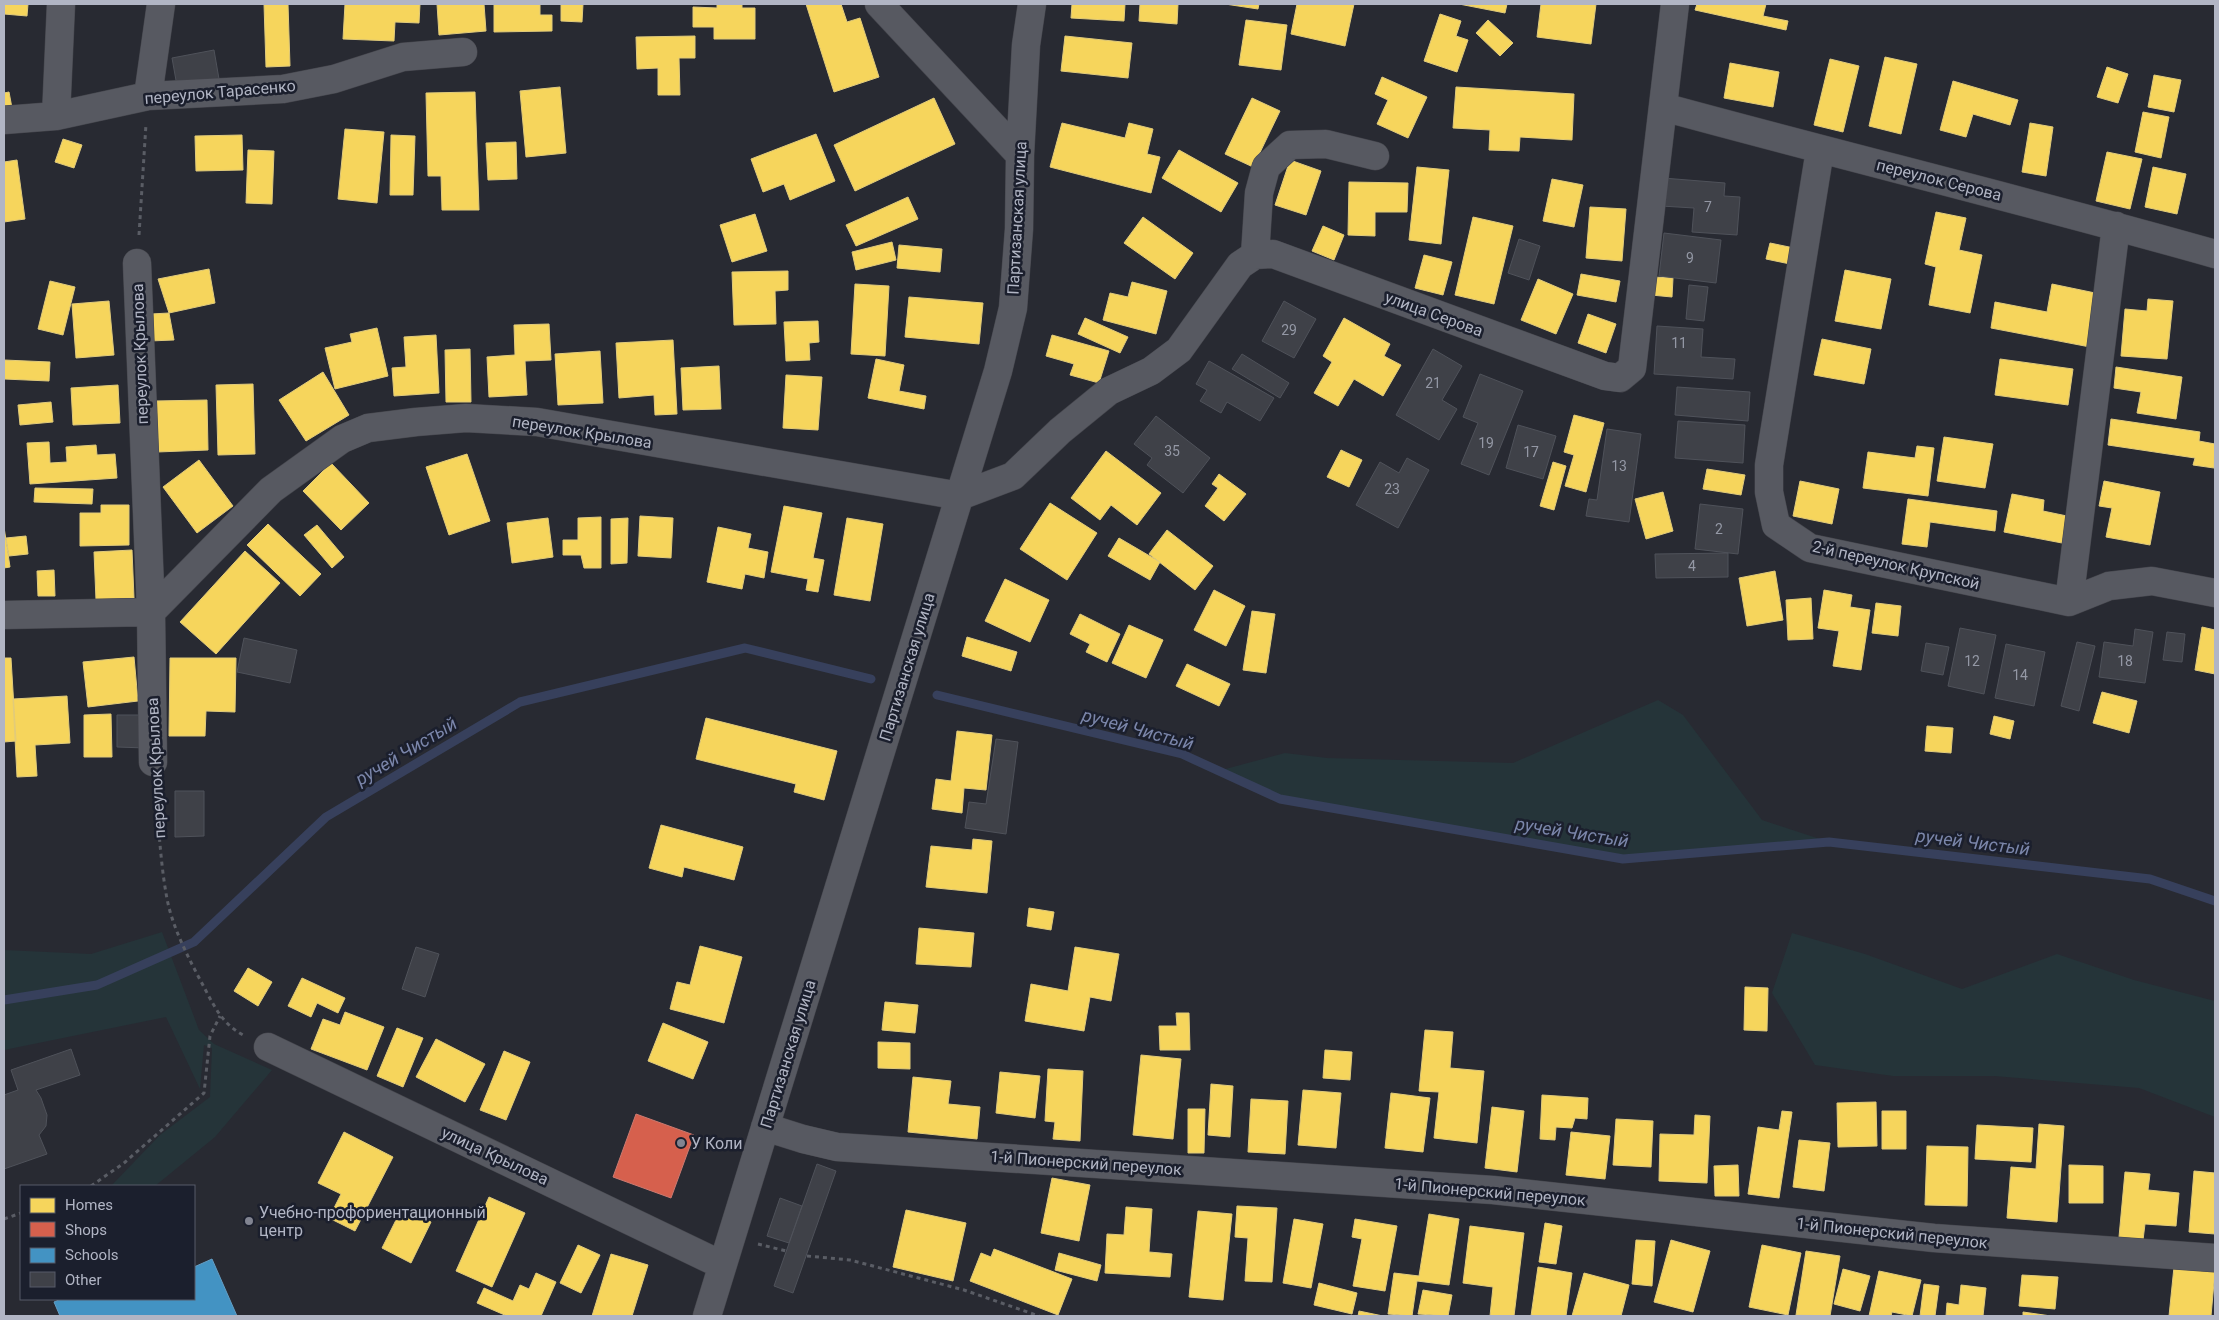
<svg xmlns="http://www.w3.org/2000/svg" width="2219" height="1320" font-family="Roboto,sans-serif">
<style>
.green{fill:#253439}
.homes{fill:#f6d55c;stroke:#e1cb7b}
.shops{fill:#d6604d;stroke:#cb7a71}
.schools{fill:#4393c3;stroke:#649dc3}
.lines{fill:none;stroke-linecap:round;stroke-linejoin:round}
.stream{stroke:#37405c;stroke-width:9}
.building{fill:#3f4148;stroke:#4f525a}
.minor-casing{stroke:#44454c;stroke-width:29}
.path{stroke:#5a5d65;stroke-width:3;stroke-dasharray:4 4;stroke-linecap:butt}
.minor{stroke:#575961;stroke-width:28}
.poi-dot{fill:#818491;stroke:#1b1f2d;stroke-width:2}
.labels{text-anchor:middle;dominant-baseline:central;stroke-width:5;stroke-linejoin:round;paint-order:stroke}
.number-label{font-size:14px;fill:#9498a5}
.street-label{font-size:16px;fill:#b1b5c4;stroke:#1b1f2d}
.poi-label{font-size:16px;fill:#b1b5c4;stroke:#1b1f2d;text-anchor:start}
.water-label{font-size:18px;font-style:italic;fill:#7b86aa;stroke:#1b1f2d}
</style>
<rect width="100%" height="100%" fill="#282a32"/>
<path class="green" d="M1658 700 1683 715 1762 820 1829 842 1623 859 1280 799 1218 771 1285 753 1327 758 1513 763Z
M162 932 199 1030 214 1044 272 1070 215 1137 155 1186H111L160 1135 210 1097 212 1048 204 1045 200 1089 166 1017 4 1050V950L91 954Z
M1792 933 1865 954 1962 989 2057 954 2134 980 2215 1001V1117L2139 1088 1994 1076H1893L1815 1065 1772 993Z"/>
<path class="homes" d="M4 4H28L27 16 4 14Z
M264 4H288L290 66 266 67Z
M345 4H420L419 23 395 22 394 41 343 39Z
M437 4H484L486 31 439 35Z
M494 4H540V15H552V31L494 32Z
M561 4H583L582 22 561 21Z
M717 4H742V8H755V39H714V27H693V7L717 8Z
M806 4H841L847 22 860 18 879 77 834 92Z
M1072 4H1125L1124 21 1071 18Z
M1140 4H1178L1177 24 1139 21Z
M1225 4H1259L1258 9Z
M1297 4H1354L1345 46 1291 34Z
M1459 4H1507L1505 13Z
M1541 4H1596L1591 44 1537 37Z
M1697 4H1766L1763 16 1788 21 1786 30 1695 10Z
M1440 14 1461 21 1456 36 1468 40 1457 72 1424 61Z
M1246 20 1287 25 1281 70 1239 65Z
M1488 20 1513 43 1500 56 1476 33Z
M695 36V58H679L680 95H658V68L637 69 636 37Z
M1065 36 1132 43 1128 78 1061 71Z
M1885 57 1917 64 1901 134 1869 126Z
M1830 59 1859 66 1843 132 1814 125Z
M1730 63 1779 72 1773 107 1724 98Z
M2107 67 2128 74 2118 103 2097 97Z
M2154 75 2181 80 2174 112 2148 107Z
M1382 77 1427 97 1408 138 1377 124 1388 100 1375 94Z
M1953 81 2018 100 2010 125 1973 114 1966 137 1940 130Z
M560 87 566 153 526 157 520 91Z
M1456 87 1574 94 1572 140 1520 137 1519 151 1489 150 1490 130 1453 128Z
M9 92 12 108 4 110V93Z
M475 92 479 210H442L441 176H428L426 93Z
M934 98 955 144 855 191 834 145Z
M1252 98 1280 111 1253 167 1225 154Z
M2143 112 2169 117 2161 158 2135 152Z
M1062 123 1125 138 1129 123 1153 129 1147 154 1160 157 1151 193 1050 167Z
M2030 123 2053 127 2046 176 2022 172Z
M345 129 384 132 377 203 338 199Z
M816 134 835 181 790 200 784 184 763 192 751 159Z
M242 135 243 170 196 171 195 136Z
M391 135 415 136 413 195H390Z
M63 139 82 145 74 168 55 162Z
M516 142 517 179 488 180 486 143Z
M248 150 274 151 272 204 246 203Z
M1179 150 1238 183 1221 212 1162 178Z
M2107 152 2142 159 2130 209 2096 201Z
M17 160 25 219 4 222V162Z
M1290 160 1321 171 1306 215 1275 205Z
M1417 167 1449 170 1441 244 1409 240Z
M2153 167 2186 174 2177 214 2145 207Z
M1552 179 1583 185 1574 227 1543 221Z
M1349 182 1408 183 1407 212H1375V236L1348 235Z
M908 197 918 219 856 246 846 225Z
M1590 207 1626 209 1622 261 1586 258Z
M1936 212 1966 218 1959 250 1982 255 1970 313 1929 305 1936 267 1925 264Z
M755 214 767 251 732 262 720 225Z
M1143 217 1193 253 1175 279 1124 243Z
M1473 217 1513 226 1494 304 1455 295Z
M1323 226 1344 235 1334 260 1312 251Z
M892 242 896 260 856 270 852 252Z
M1770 243 1794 248 1790 264 1766 259Z
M899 245 942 249 940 272 897 268Z
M1424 255 1452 262 1443 295 1415 288Z
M209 269 215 303 169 313 158 279Z
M1845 270 1891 279 1881 329 1835 321Z
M788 271V290L775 291 776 324 734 325 732 272Z
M1581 274 1620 281 1616 302 1577 295Z
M1653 277 1673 278 1672 297 1651 295Z
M1538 279 1573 294 1556 334 1521 320Z
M50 281 75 287 63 335 38 329Z
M1132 282 1167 291 1156 334 1103 320 1110 293 1128 297Z
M855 284 889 286 885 356 851 354Z
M2052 284 2100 294 2090 347 1991 328 1995 302 2047 312Z
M909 297 983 303 979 344 905 337Z
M2148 299 2173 301 2167 359 2121 356 2125 309 2147 311Z
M109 301 114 355 76 358 72 304Z
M169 313 174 340 149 341 151 314Z
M1588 314 1616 324 1606 353 1578 343Z
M1085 318 1128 337 1120 353 1078 334Z
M1344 318 1390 344 1384 356 1401 365 1383 396 1354 379 1338 406 1314 393 1332 362 1323 356Z
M818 321 819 342 809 343 810 360 786 361 784 322Z
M549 324 551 360 525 361 527 395 489 397 487 357 515 355 514 325Z
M377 328 388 376 335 389 325 348 352 342 350 334Z
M436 335 439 393 394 396 392 368 406 367 404 337Z
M1052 335 1109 351 1099 383 1070 375 1074 364 1046 356Z
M1822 339 1871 349 1864 384 1814 375Z
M673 340 677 414 655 415 654 395 619 398 616 343Z
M470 349 471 402H446L445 350Z
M600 351 603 403 558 405 555 354Z
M876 359 904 365 899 391 926 396 924 409 868 398Z
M2000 359 2073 369 2068 405 1995 395Z
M4 360 50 362 49 381 4 379Z
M719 366 721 409 683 410 681 368Z
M2116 367 2182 377 2176 419 2137 413 2141 392 2114 388Z
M323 372 349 415 306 441 279 400Z
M786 375 822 377 818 430 783 428Z
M253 384 255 454 218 455 216 385Z
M118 385 120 423 73 425 71 388Z
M207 400 208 450 157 452 155 401Z
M51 402 53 422 20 425 18 405Z
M1574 415 1604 423 1586 492 1565 486 1574 455 1564 452Z
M2111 419 2200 432 2199 441 2215 444 2214 468 2193 465 2195 458 2108 445Z
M1944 437 1993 444 1985 488 1937 481Z
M49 442 50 463 67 462 66 447 96 445 97 455 115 454 117 478 30 484 27 443Z
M1917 446 1934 448 1928 496 1863 488 1868 452 1915 458Z
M1341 450 1362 460 1349 487 1327 477Z
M1106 451 1161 493 1137 525 1111 505 1100 520 1071 498Z
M467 454 490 521 449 535 426 467Z
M199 460 233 506 197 533 163 487Z
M1553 462 1566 466 1554 510 1540 506Z
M331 463 369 503 341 530 303 491Z
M1707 469 1745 475 1741 495 1703 489Z
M1219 474 1246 494 1224 521 1205 506 1218 488 1212 484Z
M1800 481 1839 489 1832 524 1793 516Z
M2104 481 2160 492 2150 545 2106 537 2112 508 2099 506Z
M35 488 93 489 92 504 34 502Z
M1663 492 1673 531 1646 539 1635 499Z
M2012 494 2044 500 2043 511 2067 516 2062 543 2004 532Z
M1908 499 1997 511 1995 531 1930 522 1927 547 1902 544Z
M1050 503 1097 533 1067 580 1020 549Z
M101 505H129V545L80 546V513H101Z
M784 506 822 513 813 558 824 560 818 592 806 590 808 579 771 572Z
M640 516 673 518 671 558 638 556Z
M601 517V568H584L581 555H563V540H578V518Z
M548 518 553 557 512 563 507 523Z
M628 518 627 563 611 564V519Z
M847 518 883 524 870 601 834 595Z
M268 524 321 574 300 596 247 545Z
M317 525 344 557 332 568 304 535Z
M4 527 10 567 4 568Z
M718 527 751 534 748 548 768 552 764 578 745 574 742 589 707 582Z
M1167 530 1213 566 1195 590 1149 554Z
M26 536 28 554 9 556 6 538Z
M1119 538 1160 562 1150 580 1108 556Z
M132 550 134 598 96 600 94 552Z
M245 551 280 583 216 654 180 622Z
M54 570 55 596H38L37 571Z
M1775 571 1783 620 1747 626 1739 578Z
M1005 579 1049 600 1030 642 985 621Z
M1214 590 1245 606 1226 646 1194 630Z
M1824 590 1852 595 1850 607 1870 610 1861 670 1833 666 1839 631 1818 628Z
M1811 598 1813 639 1788 640 1786 600Z
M1876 603 1901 606 1898 636 1872 633Z
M1252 611 1275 614 1266 673 1243 670Z
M1080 614 1120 634 1107 662 1086 652 1090 644 1070 634Z
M1129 625 1163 640 1146 678 1112 663Z
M2202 627 2215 630V674L2195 670Z
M967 637 1017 652 1011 671 962 656Z
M134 657 138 701 88 707 83 662Z
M4 658H11L16 741 4 742Z
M170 658H236L235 712 206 711 205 736H169Z
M1187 664 1230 684 1219 706 1176 686Z
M2102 692 2137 701 2129 733 2093 723Z
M67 696 70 743 35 745 37 776 17 777 13 699Z
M111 714 112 757H84V715Z
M1994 716 2014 721 2010 739 1990 734Z
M706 718 837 751 824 800 794 792 796 784 696 759Z
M1927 726 1953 728 1951 753 1925 751Z
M957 731 992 735 986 790 964 788 962 813 932 809 936 779 951 781Z
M661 825 743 847 734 880 684 867 682 877 649 868Z
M973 839 992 841 987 893 926 887 931 846 972 850Z
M1029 908 1054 912 1051 930 1027 926Z
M919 928 974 933 971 967 916 964Z
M700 946 742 957 724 1023 670 1009 677 982 690 985Z
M1075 947 1119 954 1111 1001 1090 997 1084 1031 1025 1021 1031 984 1068 991Z
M248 968 272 982 258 1006 234 991Z
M302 978 345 998 338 1013 317 1003 311 1017 288 1006Z
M1745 987 1768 988 1767 1031 1744 1030Z
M885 1002 918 1005 915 1033 882 1030Z
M345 1012 384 1027 367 1070 311 1049 323 1019 340 1025Z
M1176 1013H1189L1190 1050H1160L1159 1026H1177Z
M663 1023 708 1042 693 1079 648 1061Z
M397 1028 423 1038 403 1087 377 1076Z
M1425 1030 1453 1032 1450 1068 1484 1071 1477 1143 1434 1138 1439 1092 1419 1091Z
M436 1039 485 1064 465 1102 416 1077Z
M878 1042 910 1043V1069L878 1068Z
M1325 1050 1352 1052 1350 1080 1323 1078Z
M504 1051 530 1062 506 1120 480 1110Z
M1141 1055 1181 1059 1173 1139 1133 1135Z
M1048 1069 1083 1071 1080 1141 1053 1139 1055 1122 1045 1121Z
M1000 1072 1040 1076 1035 1118 996 1113Z
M913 1077 951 1081 948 1104 980 1107 977 1139 908 1132Z
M1211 1084 1233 1086 1230 1137 1208 1135Z
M1303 1090 1341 1093 1336 1148 1298 1145Z
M1391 1093 1430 1098 1423 1152 1385 1148Z
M1542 1095 1588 1098 1587 1119 1575 1118 1572 1128 1556 1127 1555 1140 1540 1139Z
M1251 1099 1288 1101 1285 1154 1248 1152Z
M1876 1102 1877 1146 1838 1147 1837 1103Z
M1492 1107 1524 1111 1517 1172 1485 1168Z
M1188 1109H1205L1204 1153H1188Z
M1782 1111 1792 1112 1779 1198 1748 1194 1758 1127 1779 1130Z
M1882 1111H1906V1149H1882Z
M1695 1115 1710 1116 1707 1183 1659 1181 1660 1134 1694 1135Z
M1616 1119 1653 1121 1651 1167 1613 1165Z
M2039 1124 2064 1126 2057 1222 2007 1218 2011 1167 2036 1169Z
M1977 1125 2033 1128 2031 1162 1975 1159Z
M344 1132 393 1157 355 1231 329 1218 341 1194 318 1183Z
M1571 1132 1610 1136 1605 1179 1566 1175Z
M1799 1140 1830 1143 1824 1191 1793 1187Z
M1927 1146 1968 1147 1967 1206 1925 1205Z
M1738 1165 1739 1196H1715L1714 1166Z
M2069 1165 2103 1166V1203H2069Z
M2194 1171 2215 1173V1234L2189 1232Z
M2125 1172 2150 1174 2148 1190 2179 1193 2176 1226 2145 1224 2143 1240 2119 1237Z
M1052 1178 1090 1185 1079 1241 1041 1233Z
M489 1197 525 1213 492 1287 456 1271Z
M1237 1206 1277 1208 1272 1282 1245 1281 1248 1238 1235 1237Z
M1126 1207 1152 1209 1149 1252 1172 1254 1170 1277 1105 1273 1107 1234 1124 1235Z
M402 1208 431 1222 411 1263 382 1248Z
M906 1210 966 1223 953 1281 893 1267Z
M1198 1211 1232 1214 1223 1300 1189 1297Z
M1429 1214 1459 1219 1449 1285 1417 1281 1412 1316 1388 1314 1394 1273 1419 1276Z
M1294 1219 1323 1224 1311 1288 1283 1283Z
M1355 1219 1397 1226 1385 1291 1353 1286 1362 1239 1352 1237Z
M1545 1223 1562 1226 1556 1264 1539 1262Z
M1470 1226 1524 1233 1514 1316H1490L1493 1287 1463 1283Z
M1636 1240 1655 1241 1652 1286 1632 1284Z
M1671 1240 1710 1251 1693 1312 1654 1302Z
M578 1245 600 1255 581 1293 560 1283Z
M1762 1245 1801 1253 1788 1315 1749 1307Z
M994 1249 1072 1279 1058 1315 970 1281 981 1253 991 1257Z
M1806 1251 1840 1256 1830 1316 1796 1315Z
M1059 1253 1101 1265 1097 1281 1055 1270Z
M611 1254 648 1265 632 1316H592Z
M1538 1267 1572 1273 1566 1316H1531Z
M2174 1267 2215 1271 2211 1316H2169Z
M1843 1269 1870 1276 1860 1311 1834 1304Z
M1879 1271 1921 1280 1912 1316 1892 1312 1891 1316H1869Z
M536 1273 556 1282 541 1316H507L477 1303 484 1288 513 1301 520 1285 529 1289Z
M1584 1273 1629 1285 1621 1316H1572Z
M2022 1275 2058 1277 2055 1309 2019 1306Z
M1319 1283 1357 1293 1352 1314 1314 1305Z
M1924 1284 1939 1286 1935 1316H1920Z
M1961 1285 1986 1288 1983 1316H1946L1947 1303 1959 1305Z
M1423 1290 1452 1295 1448 1316 1418 1314Z
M1359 1311 1383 1316H1358Z
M2023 1312 2051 1316H2023Z"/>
<path class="shops" d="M636 1114 694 1135 671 1198 613 1177Z"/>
<path class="schools" d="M212 1259 237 1316H60L54 1302 61 1299H194V1267Z"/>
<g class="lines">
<path class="stream" d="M937 695 1182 754 1280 799 1623 859 1829 842 2150 879 2215 901
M4 1000 97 985 194 942 326 817 520 702 745 648 871 679"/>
</g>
<path class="building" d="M214 50 219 79 177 86 172 58Z
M1663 178 1725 183 1724 196 1740 197 1737 235 1692 232 1694 208 1661 206Z
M1664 233 1721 240 1716 283 1659 276Z
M1519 239 1540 246 1529 280 1508 273Z
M1689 285 1708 287 1704 321 1686 319Z
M1284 301 1316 319 1294 358 1262 341Z
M1657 326 1703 329 1701 357 1735 359 1733 379 1654 374Z
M1433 349 1462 366 1442 400 1457 409 1439 440 1396 415Z
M1242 354 1289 383 1280 398 1232 369Z
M1209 361 1274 398 1260 421 1227 402 1221 413 1200 401 1207 390 1196 384Z
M1480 374 1523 391 1489 475 1461 464 1478 423 1463 417Z
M1677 387 1750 392 1748 421 1675 415Z
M1156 416 1210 458 1183 493 1147 465 1152 458 1134 444Z
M1678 421 1745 425 1743 463 1675 458Z
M1518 425 1556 436 1543 479 1506 468Z
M1607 429 1641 434 1629 522 1586 516 1589 499 1597 500Z
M1407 458 1429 470 1398 528 1356 505 1380 462 1399 473Z
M1700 504 1743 509 1738 554 1695 549Z
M1728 553V577L1656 578 1655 554Z
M1960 628 1996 635 1984 694 1948 686Z
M2135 629 2153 632 2145 683 2099 677 2104 642 2133 646Z
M2167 632 2185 634 2182 662 2163 660Z
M244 638 297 650 290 683 237 672Z
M2077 642 2095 646 2079 711 2061 706Z
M1926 643 1949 647 1943 675 1921 671Z
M2006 644 2045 652 2034 706 1995 698Z
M117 715H146V748L117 747Z
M996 739 1018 742 1006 834 965 828 969 802 986 804Z
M175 791H204V836L175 837Z
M416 947 439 954 425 997 402 989Z
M71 1049 80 1075 36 1090 41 1098 47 1115 46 1126 39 1135 47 1154 4 1169V1095L18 1090 11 1070Z
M817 1164 836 1171 793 1293 774 1286Z
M780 1198 802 1206 789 1243 767 1236Z"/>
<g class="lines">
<g class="minor-casing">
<path id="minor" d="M879 4 1020 155
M148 96 161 4
M1663 107C1846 157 2032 202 2215 254
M56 116 61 4
M4 120 56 116 148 96 283 89 334 79 403 57 463 52
M1820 150 1769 465V492L1776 525 1810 548 2069 602 2109 586 2152 581 2215 593
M1255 255 1259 193 1266 167 1290 145 1326 144 1375 156
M137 263 151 612 153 762
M2069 602 2116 226
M4 615 151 612 271 490 342 439 368 428 416 422 466 418 537 422 960 496 1013 476 1060 431 1109 391 1151 371 1179 350 1240 265 1255 255 1273 254 1605 376 1620 378 1632 368 1675 4
M268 1047 722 1265
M765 1127 803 1139 837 1147 1493 1190 1934 1238 2215 1258
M707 1316 998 371 1013 308 1019 229 1020 155 1026 45 1032 4"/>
</g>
<path class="path" d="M139 235 146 124
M155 790C159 824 160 859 166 893 171 926 189 959 205 989 215 1008 223 1024 243 1035
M91 1186 124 1163 204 1093 210 1036 220 1016
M4 1219 21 1213
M758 1244 786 1251
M807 1256 850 1260 964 1290 1039 1316"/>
<use href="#minor" class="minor"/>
</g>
<g class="poi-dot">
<circle cx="681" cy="1143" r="5"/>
<circle cx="249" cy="1221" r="5"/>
</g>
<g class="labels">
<g class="number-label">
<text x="1708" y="207">7</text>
<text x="1690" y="258">9</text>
<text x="1289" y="330">29</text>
<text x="1679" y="343">11</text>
<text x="1433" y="383">21</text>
<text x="1486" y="443">19</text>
<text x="1172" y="451">35</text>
<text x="1531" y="452">17</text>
<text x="1619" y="466">13</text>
<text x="1392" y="489">23</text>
<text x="1719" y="529">2</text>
<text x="1692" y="566">4</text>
<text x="1972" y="661">12</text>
<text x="2125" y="661">18</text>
<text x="2020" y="675">14</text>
</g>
<g class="street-label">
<text transform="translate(220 92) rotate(-5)">переулок Тарасенко</text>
<text transform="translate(1939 180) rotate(14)">переулок Серова</text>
<text transform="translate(1017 218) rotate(-87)">Партизанская улица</text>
<text transform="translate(1434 314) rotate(20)">улица Серова</text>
<text transform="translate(140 354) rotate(-92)">переулок Крылова</text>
<text transform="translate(582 432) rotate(9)">переулок Крылова</text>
<text transform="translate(1896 565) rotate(13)">2-й переулок Крупской</text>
<text transform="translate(907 667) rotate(-73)">Партизанская улица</text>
<text transform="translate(156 768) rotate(-93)">переулок Крылова</text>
<text transform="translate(788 1054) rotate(-73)">Партизанская улица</text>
<text transform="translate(495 1156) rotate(25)">улица Крылова</text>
<text transform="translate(1086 1163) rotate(4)">1-й Пионерский переулок</text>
<text transform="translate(1490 1192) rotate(5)">1-й Пионерский переулок</text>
<text transform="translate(1892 1233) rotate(6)">1-й Пионерский переулок</text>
</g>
<g class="poi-label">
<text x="691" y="1143">У Коли</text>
<text x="259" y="1212">Учебно-профориентационный<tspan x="259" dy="18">центр</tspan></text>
</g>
<g class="water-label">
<text transform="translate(1138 729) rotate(15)">ручей Чистый</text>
<text transform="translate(406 751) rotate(-31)">ручей Чистый</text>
<text transform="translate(1572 832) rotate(9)">ручей Чистый</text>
<text transform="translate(1973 842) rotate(7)">ручей Чистый</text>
</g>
</g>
<rect width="2219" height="1320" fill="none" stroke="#b1b5c4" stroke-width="10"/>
<rect x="20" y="1185" width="175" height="115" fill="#1b1f2d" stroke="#575b69"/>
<rect x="30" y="1198" width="25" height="15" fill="#f6d55c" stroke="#575b69"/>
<text x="65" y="1210" font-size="15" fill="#b1b5c4">Homes</text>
<rect x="30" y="1222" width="25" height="15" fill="#d6604d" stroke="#575b69"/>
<text x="65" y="1235" font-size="15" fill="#b1b5c4">Shops</text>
<rect x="30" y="1248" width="25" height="15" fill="#4393c3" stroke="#575b69"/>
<text x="65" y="1260" font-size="15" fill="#b1b5c4">Schools</text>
<rect x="30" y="1272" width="25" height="15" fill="#3f4148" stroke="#575b69"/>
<text x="65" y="1285" font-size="15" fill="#b1b5c4">Other</text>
</svg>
